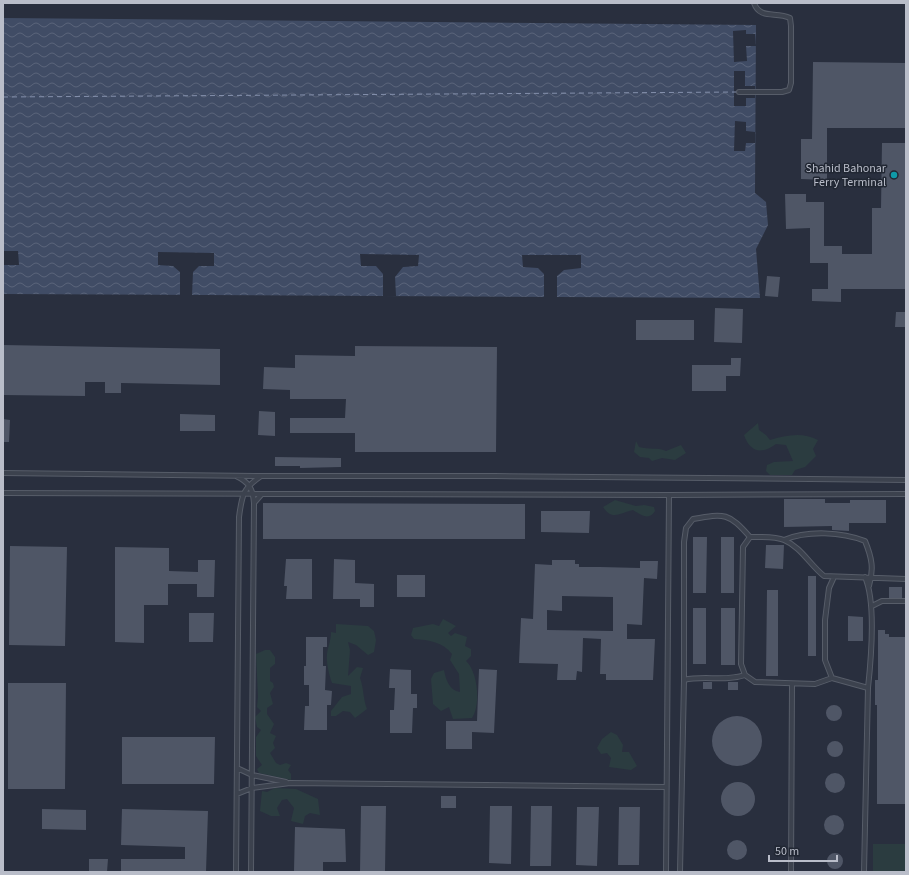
<svg xmlns="http://www.w3.org/2000/svg" width="909" height="875" font-family="'Source Sans 3',sans-serif">
<style>
.grass{fill:#2b3c40}
.water{fill:url(#water-waves)}
.pier{fill:#292f3e}
.lines{fill:none;stroke-linecap:round;stroke-linejoin:round}
.ferry{stroke:#8490ac;stroke-width:1;stroke-dasharray:5 4;stroke-linecap:butt}
.building{fill:#4f5666;fill-rule:evenodd}
.service-casing{stroke:#575d69;stroke-width:6}
.service{stroke:#3c424e;stroke-width:4}
.culture-dot{fill:#0f9aa8;stroke:#212733;stroke-width:1.5}
.labels{text-anchor:middle;dominant-baseline:central;stroke-width:3;stroke-linejoin:round;paint-order:stroke}
.poi-label{font-size:12px;fill:#b9bdc9;stroke:#212733;text-anchor:end}
</style>
<defs>
<pattern id="water-waves" width="16" height="10" patternUnits="userSpaceOnUse"><rect width="16" height="10" fill="#404c65"/><path d="M0 5q4-4 8 0t8 0" fill="none" stroke="#5a647a"/></pattern>
</defs>
<rect width="100%" height="100%" fill="#292f3e"/>
<path class="grass" d="M758 423 759 430 766 435 770 440C786 435 803 432 818 440L813 449 816 456 805 467 795 470 792 475H770L766 471 767 465 774 462 793 461 786 445 776 444C761 455 750 452 744 435Z
M636 441 639 447C649 450 657 447 666 451L681 445 686 453 675 460 662 458 652 461 649 458 640 457 634 452Z
M615 500 636 506 644 505 654 507 655 511C649 521 641 515 633 510 620 513 612 521 603 507Z
M443 619 456 626 448 633 451 636 455 633 467 637 465 646 471 649V656L466 661C478 672 481 705 472 718L453 719 449 707 441 711 433 704 431 679 434 673 444 670C446 680 449 690 460 692L459 674 450 660 452 654C443 642 429 640 414 639L411 635 413 628 433 624 439 626Z
M336 624 368 626 374 631 376 640 374 652 368 655 356 645 348 642 350 650 348 676 357 667 363 668 360 678C364 689 363 699 367 709L355 718 350 712 343 711 336 716H331V711L342 697 351 694V686L332 683C329 674 326 663 327 654 328 646 331 641 331 632L336 633Z
M265 650H270L275 657V664L270 668V681L273 683 274 687 270 693 273 704 267 708V714L274 724 270 733 276 736 273 743 275 748 270 753 276 763 280 765 286 763 291 765 288 770 291 774V780L259 773 257 769 262 765 256 756V737L261 730 257 727 255 717 261 711 257 707 258 697 256 654Z
M611 732 617 735 623 745 622 752H629L637 766 631 770 609 767 611 758 607 753 601 754 597 748 602 739Z
M275 788 296 789 318 799 320 815 310 813 305 816 303 824 291 821 294 808 287 799 282 800 277 808 280 816H271L260 811 262 791 267 792Z
M873 844H906V872H873Z"/>
<path class="water" d="M3 18 756 25 755 193 766 202 768 225 756 249 760 298 3 294Z"/>
<path class="pier" d="M746 30V34H755L756 46H746L747 61 734 62 733 31Z
M734 71H745V86H755V98H746V106H734Z
M735 121 746 122V131L755 132V143H746L745 151H734Z
M3 251H18L19 265H3Z
M158 252 214 253V266H199L193 272 192 295H180V272L173 266 158 265Z
M360 254 419 255 418 266 403 267 395 277 396 296H383V274L376 266H361Z
M522 255H581V268L564 270 557 276V297H544V274L538 268 523 267Z"/>
<g class="lines">
<path class="ferry" d="M3 97 738 92"/>
</g>
<path class="building" d="M813 62 906 63V128H827V180L801 179V139H812Z
M882 143H906V289H841V302L812 301V289H828V263H810V228L786 229 785 194H806V202H824V246H842V254H872V208H881Z
M767 276 780 277 778 297 765 296Z
M715 308 743 309 742 343 714 342Z
M896 312H906V327H895Z
M636 320H694V340H636Z
M3 345 220 349V385L121 383V393H105V382H85V396L3 395Z
M355 346 497 347 496 452H355V433H290V418H345L346 399H290V390L263 389 264 367 295 368V355L355 356Z
M731 358H741L740 376H726V391H692V365H731Z
M259 411 275 412V436L258 435Z
M180 414 215 415V431H180Z
M3 419 10 420 9 442H3Z
M275 457 341 458V467L300 468V466H275Z
M784 499H825V503H850V500H886V523H849V531L832 530V526L784 527Z
M263 503 525 504V539H263Z
M541 511H590L589 533 541 532Z
M693 537H707L706 593H693Z
M721 537H734V593H721Z
M766 545H784L783 569 765 568Z
M10 546 67 547 65 646 9 645Z
M115 547 169 548V571L198 572V560H215L214 597H197V584H168V605H144V643L115 642Z
M286 559H312V599H286L287 586H284Z
M334 559 355 560V583L374 584V607H360V599H333Z
M552 560H575V564H579V567H600L640 568V561H658L657 579 644 578 642 625 627 624V639H655L653 680H606V674H600L601 639 583 638 582 672 577 671 576 680H557L558 664 519 663 521 618 533 619 535 564 552 565ZM562 596 613 597V631L547 630V610L562 611Z
M397 575H425V597H397Z
M808 576H816V656H808Z
M889 587H902V598H889Z
M767 590H778V676H766Z
M693 608H706V664H693Z
M721 608H735V665H721Z
M189 613H214L213 642H189Z
M848 616 863 617V641H848Z
M878 630H885V634H889V637H906V804H877V705H875V680H878Z
M306 637H327V647H323V666H326L325 690 332 691 331 705H327V730H304L305 706H309V685H304V666H306Z
M390 669 411 670V694H417V708H413L412 733H390V710H394L395 688H389Z
M479 669 497 670 494 733 472 732V749H446V721H477Z
M703 682H712V689H703Z
M728 682H738V690H728Z
M8 683H66L65 789H8Z
M826 713a8 8 0 1 1 16 0a8 8 0 1 1-16 0Z
M712 741a25 25 0 1 1 50 0a25 25 0 1 1-50 0Z
M122 737H215L214 784H122Z
M827 749a8 8 0 1 1 16 0a8 8 0 1 1-16 0Z
M825 783a10 10 0 1 1 20 0a10 10 0 1 1-20 0Z
M721 799a17 17 0 1 1 34 0a17 17 0 1 1-34 0Z
M441 796H456V808H441Z
M361 806H386L385 872H360Z
M490 806H512L511 864 489 863Z
M531 806H552L551 866H530Z
M577 807H599L597 866 576 865Z
M619 807H640L639 865H618Z
M42 809 86 810V830L42 829Z
M122 809 208 811 206 872H121V859H185V847L121 845Z
M824 825a10 10 0 1 1 20 0a10 10 0 1 1-20 0Z
M295 827 345 829 346 862H323V871H294Z
M727 850a10 10 0 1 1 20 0a10 10 0 1 1-20 0Z
M827 861a8 8 0 1 1 16 0a8 8 0 1 1-16 0Z
M89 859H108L107 872H89Z"/>
<g class="lines">
<g class="service-casing">
<path id="service" d="M739 92H782L789 90 791 83V26L790 18C776 11 760 20 754 3
M3 473 260 476
M236 476C249 482 253 489 254 503
M3 493 669 495 666 872
M669 495 906 494
M750 537 743 547 741 664 745 675 755 682 815 684 832 678
M784 540C808 530 842 532 865 541 872 558 874 569 869 586
M834 577 829 588 825 620V660L832 678 868 688
M872 606 882 601H906
M684 680C704 675 725 682 745 675
M237 768 252 775 286 782
M237 794 252 788 290 783 666 787
M236 872 239 517C242 496 242 489 261 476H495L906 480
M251 872 254 503 261 495
M680 872 684 680V542L686 528 693 519C725 513 729 513 750 537 761 537 775 536 784 540 801 547 810 565 824 576L906 579
M791 872 792 684
M864 872 868 688C871 660 876 602 865 577"/>
</g>
<use href="#service" class="service"/>
</g>
<circle class="culture-dot" cx="894" cy="175" r="4"/>
<g class="labels">
<g class="poi-label">
<text x="886" y="168">Shahid Bahonar<tspan x="886" dy="14">Ferry Terminal</tspan></text>
</g>
</g>
<rect width="909" height="875" fill="none" stroke="#b9bdc9" stroke-width="8"/>
<path d="M769 855v6h68v-6" fill="none" stroke="#b9bdc9" stroke-width="2"/>
<text x="775" y="855" font-size="12" fill="#b9bdc9" stroke="#212733" stroke-width="3" paint-order="stroke">50 m</text>
</svg>
